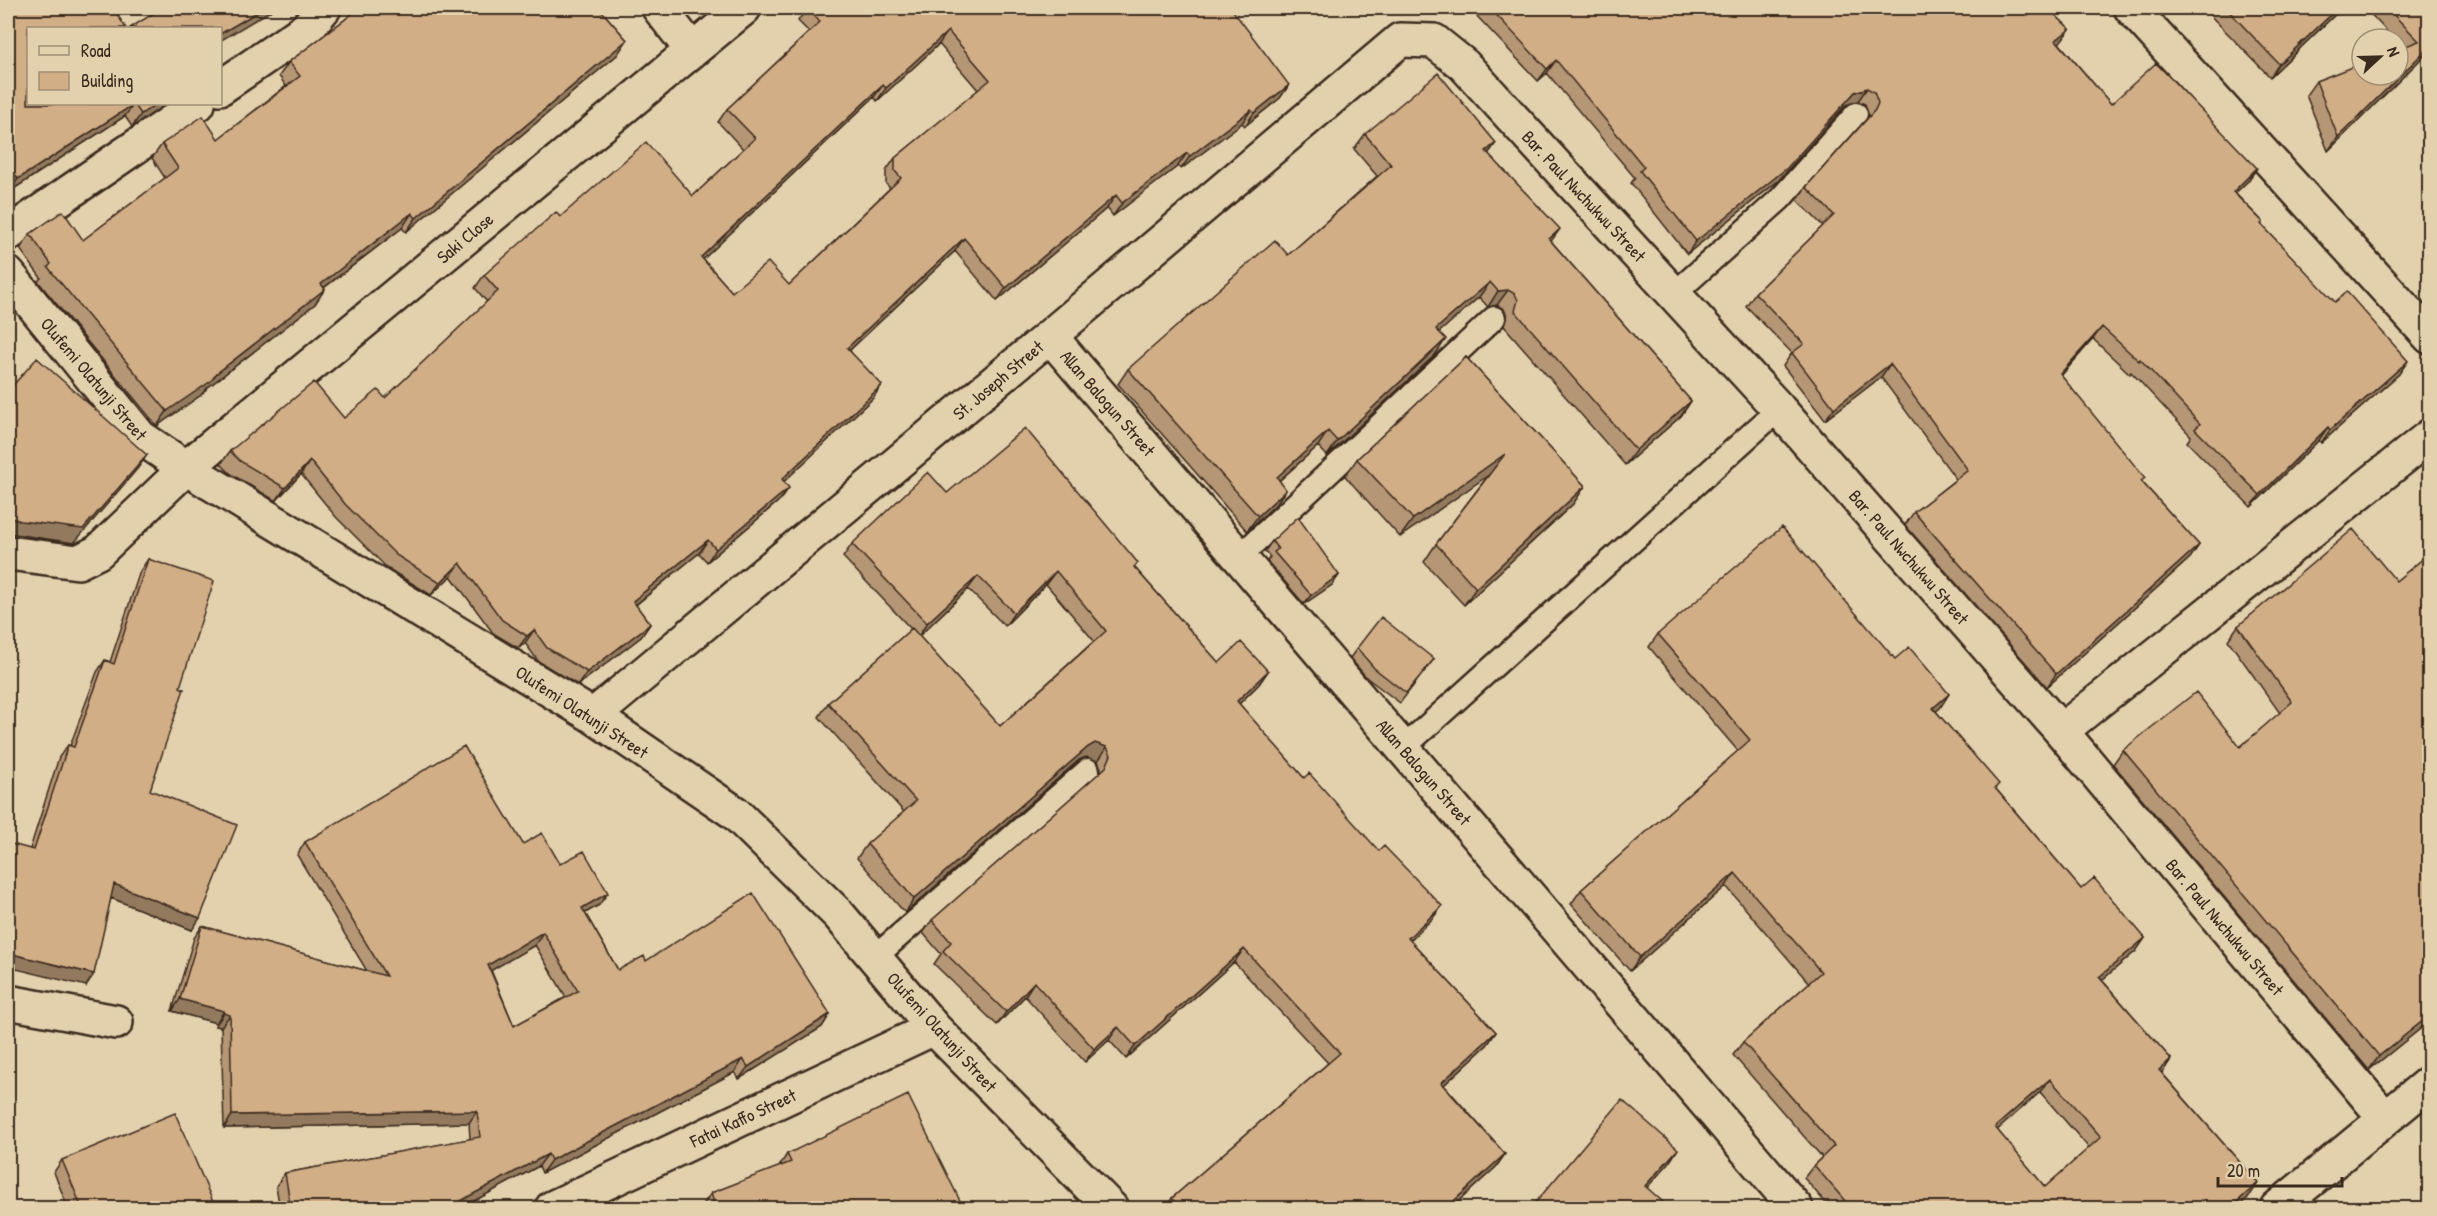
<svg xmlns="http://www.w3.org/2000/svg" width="2437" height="1216" font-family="'Patrick Hand',sans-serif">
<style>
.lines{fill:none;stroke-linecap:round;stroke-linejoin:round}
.lane-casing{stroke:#3b2a1e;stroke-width:27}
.street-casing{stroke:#3b2a1e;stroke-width:38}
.lane{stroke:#e3d1ae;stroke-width:22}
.street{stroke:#e3d1ae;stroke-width:33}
.wall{fill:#b59674;stroke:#3b2a1e;stroke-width:1.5;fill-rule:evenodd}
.shaded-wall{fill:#937a5e;stroke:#3b2a1e;stroke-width:1.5}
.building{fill:#d2ae87;stroke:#3b2a1e;stroke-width:1.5;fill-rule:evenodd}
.labels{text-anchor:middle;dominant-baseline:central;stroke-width:5;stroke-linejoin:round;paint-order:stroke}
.street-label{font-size:18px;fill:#3b2a1e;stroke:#e3d1ae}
</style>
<rect width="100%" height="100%" fill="#e3d1ae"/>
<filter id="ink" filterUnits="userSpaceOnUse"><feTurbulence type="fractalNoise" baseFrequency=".0167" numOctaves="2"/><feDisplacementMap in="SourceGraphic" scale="12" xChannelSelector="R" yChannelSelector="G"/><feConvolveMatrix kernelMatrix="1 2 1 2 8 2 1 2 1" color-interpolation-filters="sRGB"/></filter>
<g filter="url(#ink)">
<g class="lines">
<g class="lane-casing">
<path id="lane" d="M1674 294 1780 199 1856 114
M1239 557 1494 318
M1403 748 1779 409
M875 957 1088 770"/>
</g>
<g class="street-casing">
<path id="street" d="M659 8 692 50
M2131 8 2430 337
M220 88 306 29 324 8
M8 234 198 104
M8 274 140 437 186 468 593 716 735 813 839 915 934 1028 1111 1208
M1050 336 1796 1208
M8 553 78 562 98 552 186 468 744 8
M593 716 1050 336 1400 40 1434 41 1464 65 1779 409 2061 731 2385 1118
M2061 731 2430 436
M8 1002 116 1022
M552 1208 934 1028
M2277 1208 2430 1082"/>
</g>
<use href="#lane" class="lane"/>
<use href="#street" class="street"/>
</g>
<path class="wall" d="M8 8 166 104 132 127 125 116 9 192 8 190Z
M360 8H600H599L627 40 617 55 406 232 402 228 324 288 315 304 207 388 201 395 157 426 45 290 38 281 41 278 20 249 30 234 83 240 165 178 152 158 162 144 218 139 286 86 279 76 289 62Z
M807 8 1169 10 1289 85 1280 98 1245 126 1242 123 1181 169 1178 166 1113 216 1107 208 997 301 955 251 850 350 873 398 784 481 780 500 707 562 699 553 636 605 650 624 641 637 578 685 538 661 525 643 518 648 493 633 451 576 431 595 387 568 336 517 301 474 276 501 231 474 221 464 230 451 344 418 385 398 487 302 475 288 484 275 560 217 693 196 743 149 718 122 727 109 809 32 798 21ZM939 44 978 90 895 158 886 171V184L890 188 789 285 732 292 703 259 874 97 877 101Z
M1476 8H2048L2070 29 2059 43 2111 104 2248 181 2235 193 2263 222 2262 225 2399 374 2321 443 2319 440 2251 507 2187 442 2191 436 2131 372 2130 374 2093 339 2061 376 2142 482 2199 545 2190 558 2047 687 1905 525 1914 512 1956 479 1881 377 1825 420 1783 366 1792 353 1746 306 1755 293 1823 226 1797 200 1806 187 1869 116 1865 104 1858 101 1846 105 1778 181 1687 254 1631 183 1635 178 1547 73 1538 81 1473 12Z
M2203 8H2342L2270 77Z
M2365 8H2430V50L2328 151 2306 95 2316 81 2403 48 2398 43V39H2394Z
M2430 117V140L2421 129Z
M1365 134 1496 143 1488 154 1551 241 1691 401 1681 416 1625 465 1504 326 1507 316 1504 309 1497 305 1488 307 1479 297 1439 332 1435 355 1327 456 1318 446 1279 481 1286 490 1275 505 1247 531 1118 384 1128 369 1288 255 1377 176 1354 149Z
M1466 357 1585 486 1573 504 1464 605 1424 562 1436 544 1490 473 1400 537 1345 476 1357 459Z
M947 493 1135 568 1219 663 1268 671 1259 684 1239 704 1304 778 1379 851 1442 906 1432 919 1410 940 1496 1032 1487 1045 1444 1085 1505 1154 1496 1167 1450 1209H1165L1172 1198 1328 1063 1234 962 1126 1059 1109 1040 1085 1062 1025 996 997 1025 934 964 941 954 923 933 932 920 1100 773 1101 768 1098 761 1086 757 1079 760 905 913 857 858 867 844 904 812 819 717 828 703 911 629 843 557 852 544ZM1046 584 1094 641 1000 726 919 636 968 589 1005 626Z
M1272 541 1339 575 1332 585 1304 604 1267 561 1270 557 1265 551Z
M2430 553V1021L2369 1070 2113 764 2123 750 2240 747 2280 713 2228 640 2238 626 2396 581Z
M148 559 180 687 150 790 192 930 111 898 86 986 30 849 59 757 68 745 70 746 97 672 105 660 110 662 140 571Z
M1658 634 1895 659 1940 708 1936 711 1996 789 2081 889 2145 938 2136 951 2102 980 2171 1059 2162 1073 2258 1183 2249 1197 2235 1209H1831L1804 1178 1814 1165 1822 1157 1733 1055 1743 1042 1809 983 1726 886 1630 971 1571 904 1581 890 1738 751 1649 647ZM2040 1092 2089 1148 2045 1187 1997 1130Z
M1357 648 1434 659 1400 703 1367 678 1350 658Z
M305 842 523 844 560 864 599 905 585 913 618 970 646 961 830 1014 822 1027 739 1079 735 1072 542 1173 539 1166 459 1209H280L276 1186 285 1173 470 1139 469 1123 224 1128 221 1027 215 1026 216 1023 172 1011 194 938 202 926 367 971 297 855ZM535 945 566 997 514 1026 491 970Z
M787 1154 964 1209H703L702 1206 711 1193 779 1167Z
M62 1160 216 1209H68L54 1172Z"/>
<path class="shaded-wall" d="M264 8H275L220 41V34Z
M2338 8H2342L2270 77 2279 64Z
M2070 29 2061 41 2048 53 2056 40Z
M948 31 939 44 877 101 886 88Z
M627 40 617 55 406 232 416 218Z
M2430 46V50L2328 151 2338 137Z
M1556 60 1547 73 1538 81 1547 69Z
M883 85 874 97 692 270 701 257Z
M1289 85 1280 98 1245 126 1254 113Z
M1867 88 1858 101 1846 105 1778 181 1687 254 1696 241 1855 92Z
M134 104 125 116 9 192 18 179Z
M156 104H166L132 127 141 114Z
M1251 110 1242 123 1181 169 1190 156Z
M1496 143 1485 158 1486 151Z
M1187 153 1178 166 1113 216 1122 203Z
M2257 168 2248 181 2224 204 2233 192Z
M1116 195 1107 208 997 301 1006 288Z
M412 213 402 228 310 298 321 284Z
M1560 229 1549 244V239Z
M964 238 955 251 838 361 847 348Z
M1490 282 1479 297 1426 344 1436 329Z
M325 289 315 304 207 388 201 395 157 426 167 411 217 373Z
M1508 290 1497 305 1488 307 1498 291Z
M2102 327 2093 339 2051 387 2060 374Z
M1446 339 1435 355 1327 456 1337 441Z
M2408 361 2399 374 2321 443 2330 430Z
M1890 364 1881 377 1825 420 1834 408Z
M882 385 873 398 773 492 782 479Z
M1691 401 1681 416 1625 465 1636 450Z
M2328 427 2319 440 2251 507 2260 495Z
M1328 431 1318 446 1266 492 1277 477Z
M1505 454 1493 472 1400 537 1413 519Z
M147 455 138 468 74 543 8 533V517Z
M310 461 301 474 276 501 285 488Z
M1585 486 1573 504 1464 605 1476 588Z
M789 488 780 500 707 562 716 549Z
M1286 490 1275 505 1247 531 1258 516Z
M708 540 699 553 624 614 633 601Z
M2199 545 2190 558 2047 687 2056 674Z
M460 563 451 576 431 595 440 583Z
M1056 571 1046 584 1005 626 1014 613Z
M1339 575 1332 585 1304 604 1311 595Z
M978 576 968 589 918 637 927 623Z
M650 624 641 637 578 685 587 672Z
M534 630 525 643 518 648 527 636Z
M1268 671 1259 684 1228 715 1237 701Z
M1949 694 1940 708 1923 722 1933 708Z
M1095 743 1107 747 1098 761 1086 757 1079 760 905 913 914 899 1088 747Z
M1735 873 1726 886 1630 971 1640 957Z
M114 884 200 918 192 930 106 896Z
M608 893 599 905 573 920 582 908Z
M1442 906 1432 919 1399 951 1408 938Z
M543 932 535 945 480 977 488 965Z
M2145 938 2136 951 2089 991 2099 977Z
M1244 949 1234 962 1126 1059 1135 1046Z
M8 953 94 974 86 986 8 967Z
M1034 982 1025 996 997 1025 1006 1012Z
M180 999 224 1011 216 1023 172 1011Z
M224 1013 230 1015 221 1027 215 1026Z
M830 1014 822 1027 739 1079 748 1067Z
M2430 1015V1021L2369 1070 2379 1056Z
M1118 1027 1109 1040 1085 1062 1094 1049Z
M1496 1032 1487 1045 1432 1096 1441 1083Z
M743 1059 735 1072 542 1173 551 1160Z
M2171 1059 2162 1073 2159 1070Z
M2050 1079 2040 1092 1985 1141 1995 1127Z
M477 1111 469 1123 224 1128 232 1115Z
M1678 1149 1669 1163 1636 1200 1645 1186Z
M548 1154 539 1166 459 1209H445Z
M1505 1154 1496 1167 1450 1209H1445Z
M2258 1183 2249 1197 2235 1209H2229Z"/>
<path class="building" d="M8 8H113L126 28H28V104H156L141 114 134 104 18 179 8 163Z
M162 8H264L220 34V28H130Z
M360 8H599L627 40 416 218 412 213 321 284 325 289 217 373 211 381 167 411 55 276 48 267 51 264 30 234 63 211 83 240 178 168 162 144 203 116 218 139 300 76 289 62Z
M807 8H1167L1169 10 1173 8H1231L1289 85 1254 113 1251 110 1190 156 1187 153 1122 203 1116 195 1006 288 964 238 847 348 882 385 782 479 789 488 716 549 708 540 633 601 650 624 587 672 547 648 534 630 527 636 502 620 460 563 440 583 396 555 345 504 310 461 285 488 240 461 230 451 314 382 344 418 378 390 385 398 498 291 484 275 556 212 560 217 646 142 693 196 755 138 727 109 820 22ZM948 31 990 80 895 158V171L901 178 789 285 768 262 732 292 701 257 883 85 886 88Z
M1490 8H2048L2070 29 2056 40 2111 104 2156 63 2257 168 2233 192 2263 222 2261 224 2335 302 2347 292 2408 361 2330 430 2328 427 2260 495 2195 429 2200 424 2140 359 2139 361 2102 327 2060 374 2145 478 2141 481 2199 545 2056 674 1914 512 1968 470 1890 364 1834 408 1792 353 1804 344 1755 293 1834 215 1806 187 1875 110 1878 103 1874 92 1867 88 1855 92 1787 168 1696 241 1640 171 1644 167 1556 60 1547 69Z
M2226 8H2338L2279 64Z
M2387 8H2430V46L2338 137 2316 81 2362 63V75H2398V49L2419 41Z
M1438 73 1496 143 1486 151 1560 229 1549 239 1691 401 1636 450 1515 311 1518 300 1515 294 1508 290 1498 291 1490 282 1436 329 1446 339 1337 441 1328 431 1277 477 1286 490 1258 516 1128 369 1275 240 1288 255 1391 165 1365 134Z
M1466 357 1585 486 1476 588 1436 544 1505 454 1413 519 1357 459Z
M37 358 147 455 83 529 21 521 8 517V391Z
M1025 428 1138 563 1134 567 1219 663 1241 642 1268 671 1237 701 1304 778 1309 773 1379 851 1384 846 1442 906 1408 938 1496 1032 1441 1083 1505 1154 1445 1209H1181L1172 1198 1340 1053 1244 949 1135 1046 1118 1027 1094 1049 1034 982 1006 1012 943 951 951 942 932 920 1106 767 1111 755 1107 747 1095 743 1088 747 914 899 867 844 916 801 828 703 912 628 1000 726 1106 631 1056 571 1014 613 978 576 927 623 852 544 928 472 947 493Z
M1298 517 1339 575 1311 595 1274 552 1278 549 1272 541Z
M1782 527 1895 659 1909 647 1949 694 1933 708 1999 784 1995 788 2081 889 2094 878 2145 938 2099 977 2171 1059 2159 1070 2258 1183 2229 1209H1852L1814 1165 1834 1146 1743 1042 1821 972 1735 873 1640 957 1581 890 1750 740 1658 634ZM2050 1079 2101 1137 2045 1187 1995 1127Z
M2353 529 2396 581 2430 553V1015L2379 1056 2123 750 2196 692 2240 747 2292 702 2238 626Z
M148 559 214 581 180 687 184 689 150 790 237 825 200 918 114 884 94 974 8 953V843L34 850 68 745 74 747 105 660 114 664Z
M1381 617 1434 659 1406 693 1374 668 1357 648Z
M464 746 523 844 542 833 560 864 584 851 608 893 582 908 618 970 644 956 646 961 753 893 830 1014 748 1067 743 1059 551 1160 548 1154 445 1209H291L285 1173 480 1137 477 1111 232 1115 230 1015 224 1013V1011L180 999 202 926 386 976 305 842ZM543 932 578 991 514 1026 488 965Z
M908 1095 964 1209H716L711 1193 791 1162 787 1154Z
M1622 1100 1678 1149 1645 1186 1671 1209H1530Z
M175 1113 216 1209H79L82 1208 62 1160Z
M1003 1200 1007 1209H985Z"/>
</g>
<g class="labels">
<g class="street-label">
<text transform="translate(1584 196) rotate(47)">Bar. Paul Nwchukwu Street</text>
<text transform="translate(465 238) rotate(-40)">Saki Close</text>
<text transform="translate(94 379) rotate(50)">Olufemi Olatunji Street</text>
<text transform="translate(998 380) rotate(-40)">St. Joseph Street</text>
<text transform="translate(1108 403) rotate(49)">Allan Balogun Street</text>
<text transform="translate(1909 557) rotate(49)">Bar. Paul Nwchukwu Street</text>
<text transform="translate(582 712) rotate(33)">Olufemi Olatunji Street</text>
<text transform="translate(1424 772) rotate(49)">Allan Balogun Street</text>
<text transform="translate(2225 927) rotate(50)">Bar. Paul Nwchukwu Street</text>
<text transform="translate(942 1032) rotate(48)">Olufemi Olatunji Street</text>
<text transform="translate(743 1118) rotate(-25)">Fatai Kaffo Street</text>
</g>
</g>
<rect width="2437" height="1216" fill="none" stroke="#e3d1ae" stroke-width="30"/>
<rect x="15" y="15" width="2407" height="1186" fill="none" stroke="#3b2a1e" stroke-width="2" filter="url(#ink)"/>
<rect x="27" y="27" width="195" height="78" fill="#e3d1ae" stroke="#a08e74" stroke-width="1.5"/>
<rect x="39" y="46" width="30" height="9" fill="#e3d1ae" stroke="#a08e74" stroke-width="1.5"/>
<text x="81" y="57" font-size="18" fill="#3b2a1e">Road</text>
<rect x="39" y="72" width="30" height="18" fill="#d2ae87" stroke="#a08e74" stroke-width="1.5"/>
<text x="81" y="87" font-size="18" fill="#3b2a1e">Building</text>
<g transform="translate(2380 57) rotate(68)"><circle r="28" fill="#e3d1ae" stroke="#a08e74" stroke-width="1.5"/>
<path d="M0-4.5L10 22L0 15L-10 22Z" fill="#3b2a1e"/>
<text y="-9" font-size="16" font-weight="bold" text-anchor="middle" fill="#3b2a1e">N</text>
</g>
<path d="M2218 1177v9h124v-9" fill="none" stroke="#3b2a1e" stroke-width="3"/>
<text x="2227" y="1177" font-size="18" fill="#3b2a1e" stroke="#e3d1ae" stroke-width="4.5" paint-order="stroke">20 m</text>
</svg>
